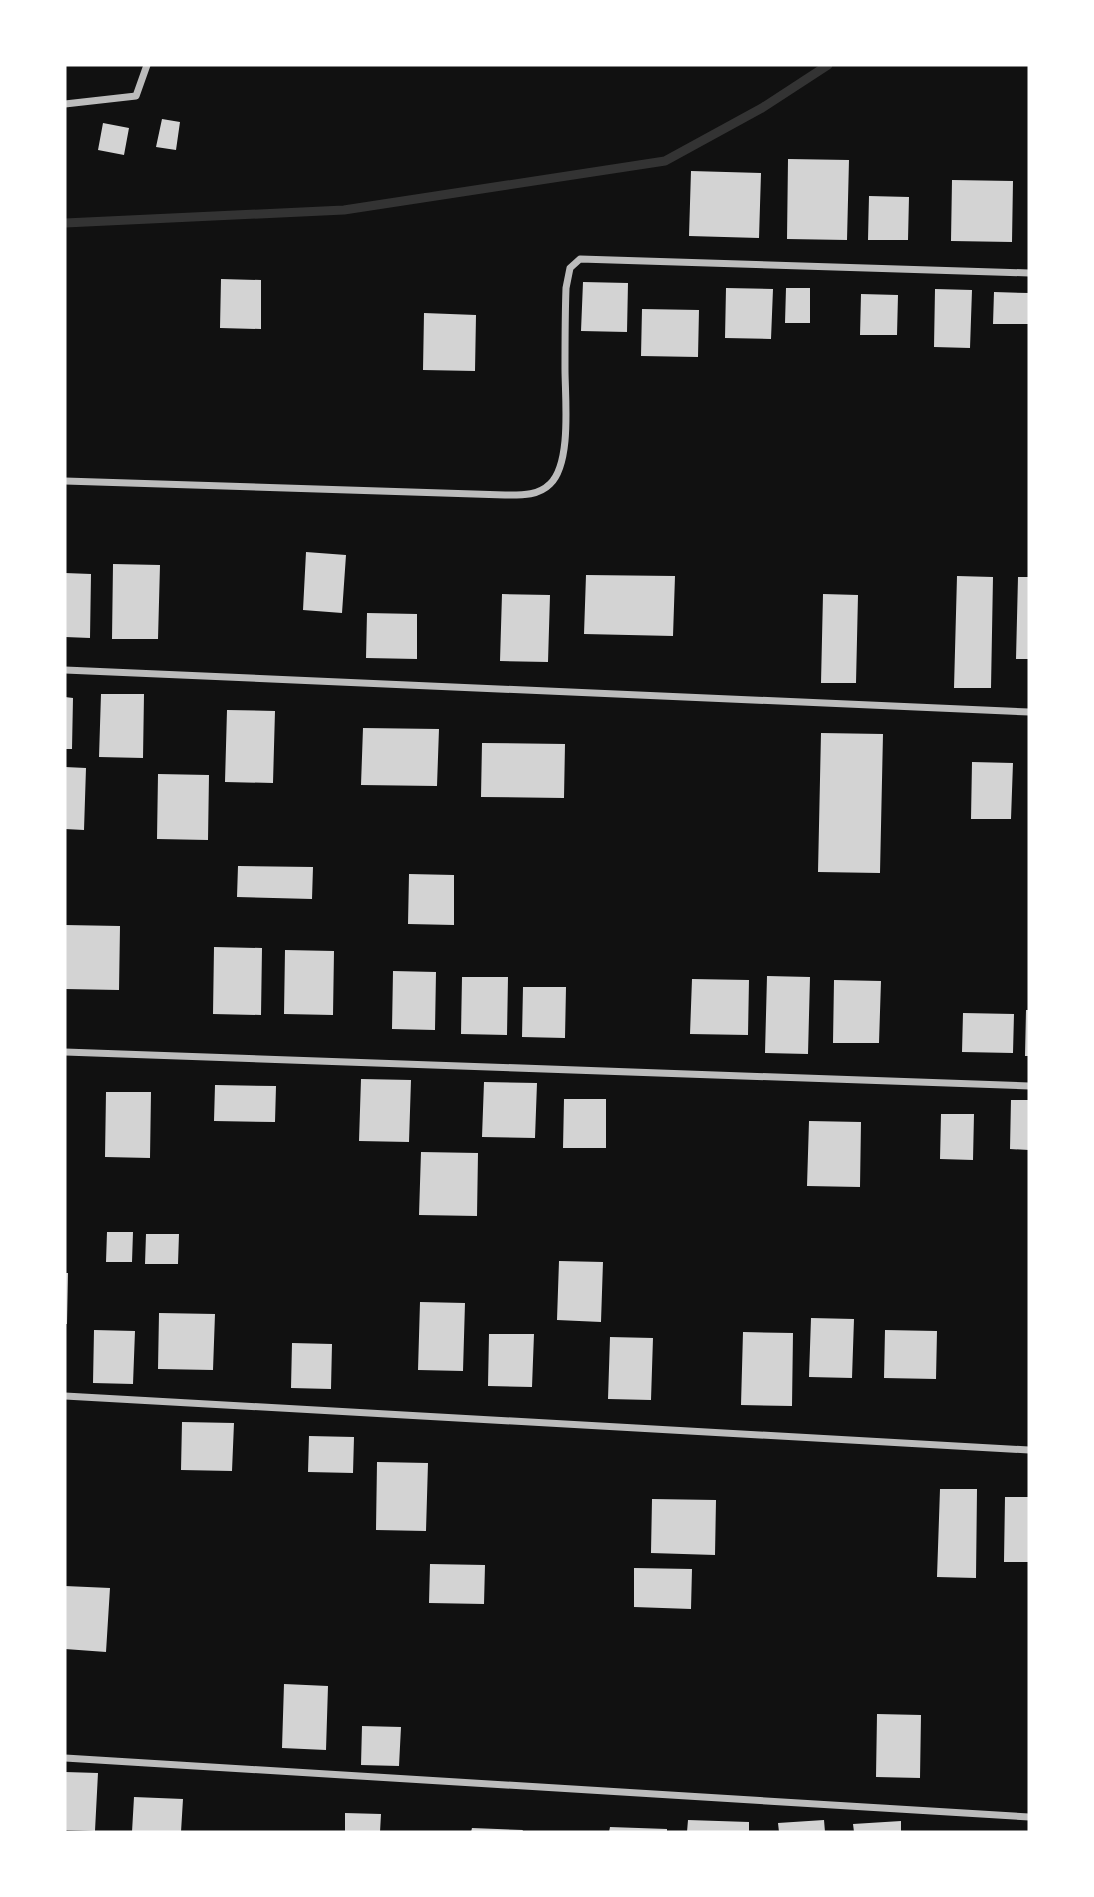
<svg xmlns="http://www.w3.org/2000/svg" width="1094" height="1897" font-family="Raleway,sans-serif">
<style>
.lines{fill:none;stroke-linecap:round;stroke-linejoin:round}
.stream{stroke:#333;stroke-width:9}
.building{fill:#d3d3d3}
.minor{stroke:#bcbcbc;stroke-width:7}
</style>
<rect width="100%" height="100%" fill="#111"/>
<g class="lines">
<path class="stream" d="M65 223 344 210 665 161 762 108 828 65"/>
</g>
<path class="building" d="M162 119 180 122 176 150 156 147Z
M103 123 129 128 124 155 98 150Z
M788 159 849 160 847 240 787 239Z
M691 171 761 173 759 238 689 236Z
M952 180 1013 181 1012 242 951 241Z
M869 196 909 197 908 240H868Z
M221 279 261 280V329L220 328Z
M583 282 628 283 627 332 581 331Z
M726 288 773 289 771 339 725 338Z
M786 288H810V323H785Z
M935 289 972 290 970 348 934 347Z
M994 292 1029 293V324H993Z
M861 294 898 295 897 335H860Z
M642 309 699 310 698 357 641 356Z
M424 313 476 315 475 371 423 370Z
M306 552 346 555 342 613 303 610Z
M113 564 160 565 158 639H112Z
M65 573 91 574 90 638 65 637Z
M586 575 675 576 673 636 584 634Z
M957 576 993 577 991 688H954Z
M1018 577H1029V659H1016Z
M502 594 550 595 548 662 500 661Z
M823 594 858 595 856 683H821Z
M367 613 417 614V659L366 658Z
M101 694H144L143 758 99 757Z
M65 697 73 698 72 749H65Z
M227 710 275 711 273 783 225 782Z
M363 728 439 729 437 786 361 785Z
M821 733 883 734 880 873 818 872Z
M482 743 565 744 564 798 481 797Z
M972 762 1013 763 1011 819H971Z
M65 767 86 768 84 830 65 829Z
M158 774 209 775 208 840 157 839Z
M238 866 313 867 312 899 237 897Z
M409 874 454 875V925L408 924Z
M65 925 120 926 119 990 65 989Z
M214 947 262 948 261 1015 213 1014Z
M285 950 334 951 333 1015 284 1014Z
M393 971 436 972 435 1030 392 1029Z
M767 976 810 977 808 1054 765 1053Z
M462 977H508L507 1035 461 1034Z
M692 979 749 980 748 1035 690 1034Z
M834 980 881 981 879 1043H833Z
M523 987H566L565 1038 522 1037Z
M1026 1010H1029V1056H1025Z
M963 1013 1014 1014 1013 1053 962 1052Z
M361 1079 411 1080 409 1142 359 1141Z
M484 1082 537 1083 535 1138 482 1137Z
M215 1085 276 1086 275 1122 214 1121Z
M106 1092H151L150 1158 105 1157Z
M564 1099H606V1148H563Z
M1011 1100H1029V1150L1010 1149Z
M941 1114H974L973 1160 940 1159Z
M809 1121 861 1122 860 1187 807 1186Z
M421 1152 478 1153 477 1216 419 1215Z
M107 1232H133L132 1262H106Z
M146 1234H179L178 1264H145Z
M559 1261 603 1262 601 1322 557 1320Z
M65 1273H68L67 1324H65Z
M420 1302 465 1303 463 1371 418 1370Z
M159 1313 215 1314 213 1370 158 1369Z
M811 1318 854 1319 852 1378 809 1377Z
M94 1330 135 1331 133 1384 93 1383Z
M885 1330 937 1331 936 1379 884 1378Z
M743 1332 793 1333 792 1406 741 1405Z
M489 1334H534L532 1387 488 1386Z
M610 1337 653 1338 651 1400 608 1399Z
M292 1343 332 1344 331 1389 291 1388Z
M182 1422 234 1423 232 1471 181 1470Z
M309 1436 354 1437 353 1473 308 1472Z
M377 1462 428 1463 426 1531 376 1530Z
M940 1489H977L976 1578 937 1577Z
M1005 1497H1029V1562H1004Z
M652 1499 716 1500 715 1555 651 1553Z
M430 1564 485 1565 484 1604 429 1603Z
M634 1568 692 1569 691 1609 634 1607Z
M65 1586 110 1588 106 1652 65 1649Z
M284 1684 328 1686 326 1750 282 1748Z
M877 1714 921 1715 920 1778 876 1777Z
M362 1726 401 1727 399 1766 361 1765Z
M65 1772 98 1773 95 1831 65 1830Z
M134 1797 183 1799 181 1832H132Z
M345 1813 381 1814 380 1832H345Z
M688 1820 749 1822V1832H687Z
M824 1820 825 1832H779L778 1823Z
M901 1821V1832H854L853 1824Z
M610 1827 667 1829V1832H609Z
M472 1828 523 1830 522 1832H471Z"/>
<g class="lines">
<path class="minor" d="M65 104 136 96 147 65
M65 481 505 495C521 495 538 496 550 484 572 463 565 398 565 369 565 342 565 315 566 288L570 268 580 259 1029 273
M65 670 1029 712
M65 1052 1029 1086
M65 1396 1029 1450
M65 1758 1029 1817"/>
</g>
<rect width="1094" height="1897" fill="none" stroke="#ffffff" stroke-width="133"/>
</svg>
